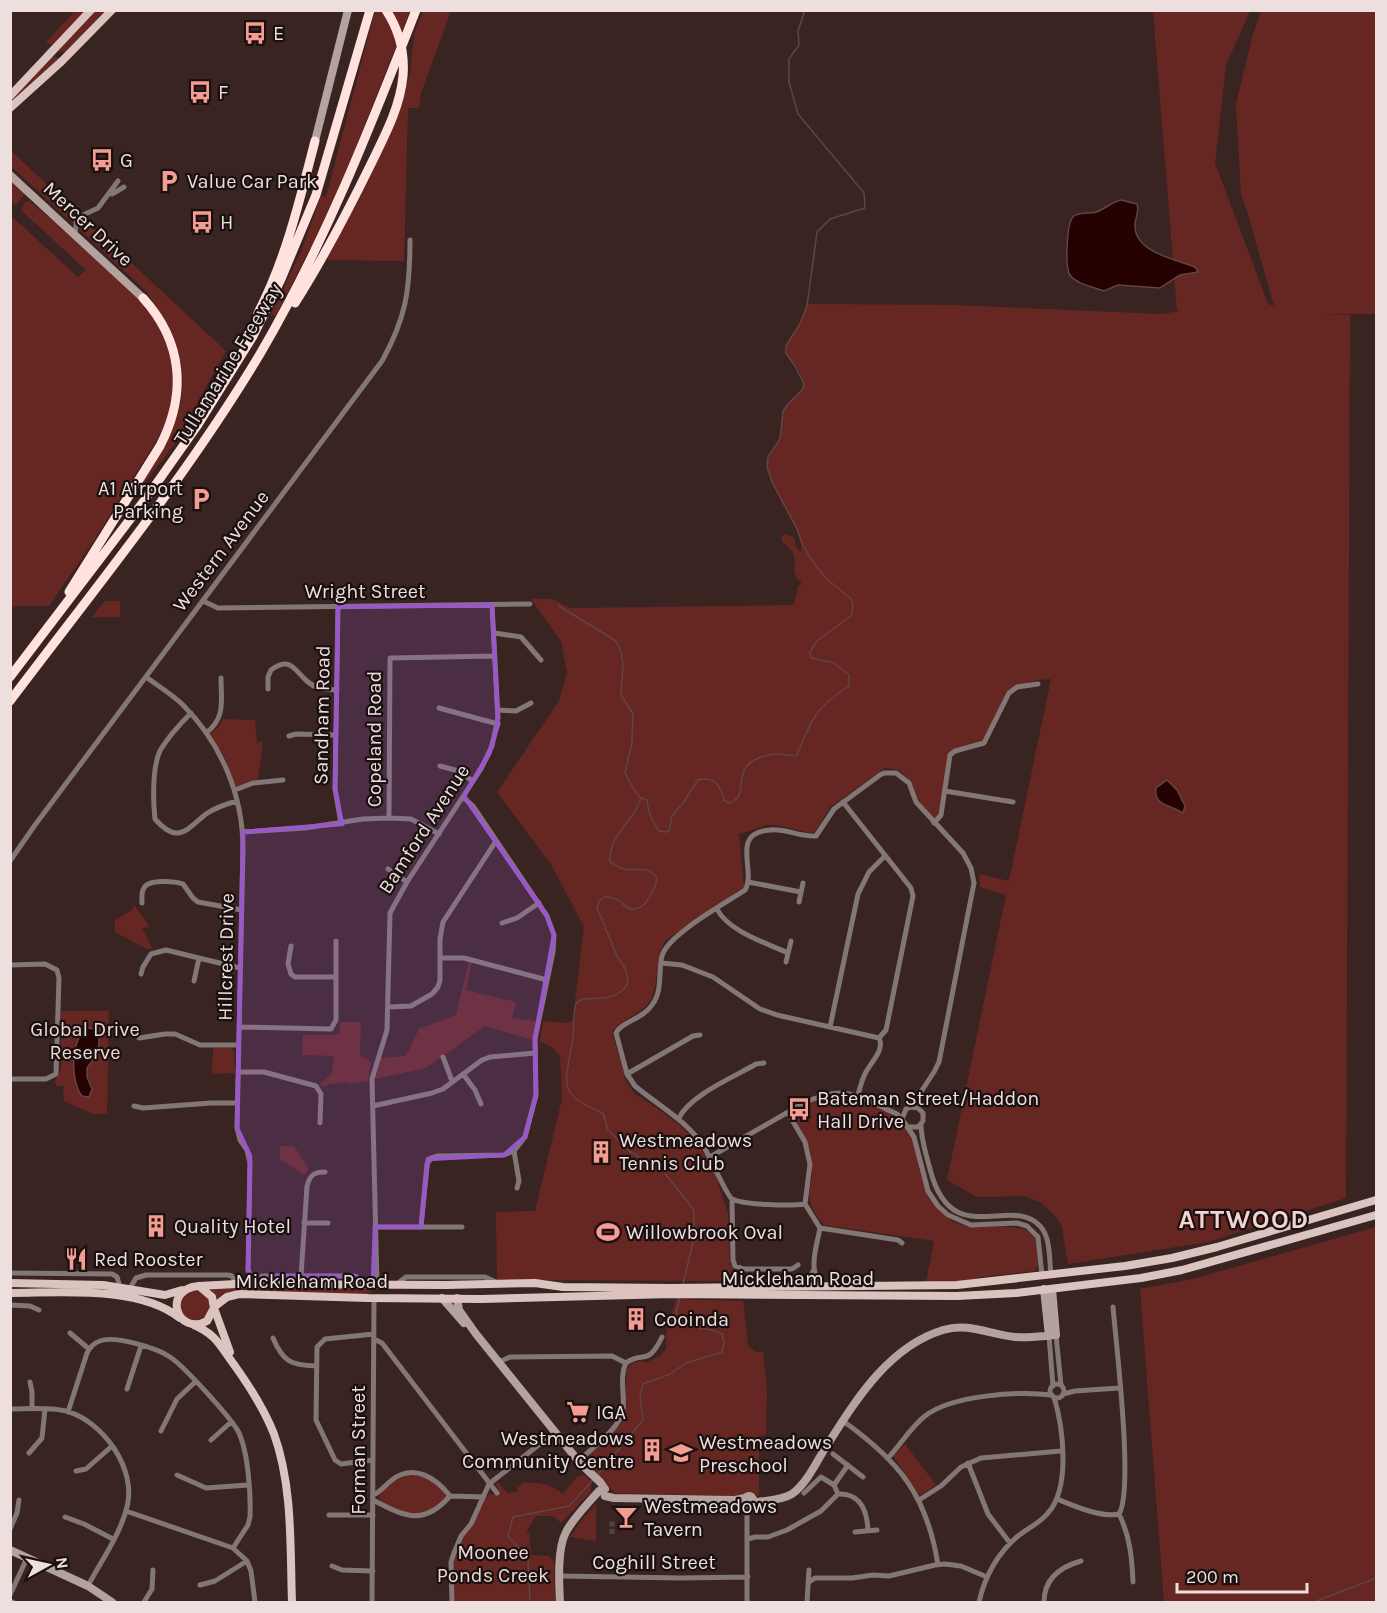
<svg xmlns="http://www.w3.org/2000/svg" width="1387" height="1613" font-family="Karla,sans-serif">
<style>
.green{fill:#662723}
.water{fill:#250102;stroke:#614444;stroke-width:1.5}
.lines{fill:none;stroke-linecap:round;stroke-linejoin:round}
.stream{stroke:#614444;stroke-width:1.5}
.street-tunnel{stroke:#54403e;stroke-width:5;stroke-dasharray:5 2.5;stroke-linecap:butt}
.street{stroke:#827775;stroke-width:5}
.secondary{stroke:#b4a29f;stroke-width:8}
.primary{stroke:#dbc4c0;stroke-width:8}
.highway{stroke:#ffe2de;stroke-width:9}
.marked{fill:#9859c6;fill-opacity:0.2;stroke:#9859c6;stroke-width:4.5;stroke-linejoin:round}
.labels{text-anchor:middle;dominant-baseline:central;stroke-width:4.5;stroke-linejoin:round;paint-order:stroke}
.poi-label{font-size:20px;fill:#eddfdd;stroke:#19100f;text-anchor:start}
.street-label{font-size:20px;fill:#eddfdd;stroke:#19100f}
.park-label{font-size:20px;fill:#efd7d4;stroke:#19100f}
.district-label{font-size:26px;font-weight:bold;letter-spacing:1.5px;fill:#f1d4d1;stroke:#19100f}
</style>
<rect width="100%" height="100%" fill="#392422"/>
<path class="green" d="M75 11H87L53 46 46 42Z
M94 11 104 12 66 51 58 52 57 50Z
M375 11H410L350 162 329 211 276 316 271 314 301 252 321 196 326 197Z
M423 11H451L421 93 419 108H408L404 261 327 260 362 193 401 106 410 73 414 34Z
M1153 11H1250L1226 65 1215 163 1268 304 1274 306 1247 211 1241 195 1236 104 1253 34 1261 11H1376V314H1315L1350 315 1346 1198 1208 1242 1068 1264 1062 1227 1057 1218 1040 1202 1024 1196 977 1197 947 1180 1006 895 980 887 979 874 1009 881 1051 679 1039 680 1013 687 982 743 950 752 938 817 933 818C928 812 922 806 918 799 907 783 911 769 885 768L830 807 816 831 811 833 776 825H767L739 834 744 887 666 940C654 958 660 980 651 999 642 1016 622 1017 612 1032L626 1081 634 1093 661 1111 683 1128 704 1153 715 1174 728 1213 730 1263 737 1275 732 1281 497 1280 496 1212 535 1211 562 1099 560 1056 552 1047 540 1042 543 1021 565 1023 575 1020V1001L584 927 552 866 497 792 559 701 567 672 561 641 531 599H552L570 608 794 605 798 585 801 586V582L798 580C788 564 804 556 782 542V536L785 534 794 538 796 547 801 552C804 527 771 495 768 467 766 455 777 450 780 439 783 428 780 417 786 407 790 400 802 394 803 386 806 372 786 362 786 350 785 340 797 330 801 322 803 316 805 310 807 304L955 305 1162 314 1180 311 1177 310Z
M51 56 59 58 11 104V100Z
M10 150 226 351 198 401 201 404 176 442 130 502C183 418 209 381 146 291L11 166Z
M10 178 24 193 23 197 16 205 11 201Z
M29 201 77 240 146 306 156 320 168 348 174 374 173 395 168 417 158 438 93 542 49 606H11L10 215 78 277 86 270 21 210 25 202Z
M105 601H120V617H92Z
M223 719 255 720 257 743 263 741 258 780 236 787 226 761 210 733 218 728Z
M134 905 150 927 142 928 152 948 149 950 115 932V920L132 910Z
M469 961 472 962 466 990 516 1002 512 1018 536 1021 533 1040 485 1026 426 1068 375 1079 381 1058 406 1056 419 1029 456 1015Z
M61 1011H109L107 1114H93L64 1101 63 1086H56L55 1081 61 1070Z
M340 1022H361L360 1055 371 1062 368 1081 347 1084 346 1082 329 1084 323 1087 320 1084 332 1073 334 1056 302 1055 303 1035H338L340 1033Z
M213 1048H231L234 1051 235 1073 212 1074Z
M832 1096C861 1097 901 1110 913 1139 918 1152 917 1167 923 1179 926 1186 931 1193 935 1199 939 1205 943 1213 948 1218 975 1241 1033 1208 1038 1249 1039 1257 1040 1264 1035 1271L981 1277 959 1282H926L934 1241 824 1225C799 1195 814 1193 812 1162 811 1144 801 1129 791 1114L817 1100Z
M280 1146H294L309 1169 304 1175 280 1159Z
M1376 1227V1602H1164L1140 1289 1193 1279Z
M229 1288 374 1289 368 1295 238 1292 217 1301 211 1290Z
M180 1305a15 15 0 1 1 30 0a15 15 0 1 1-30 0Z
M676 1299 743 1301 748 1346 756 1352H763L767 1390 766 1435 759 1436V1496L750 1493 742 1496 615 1493 584 1460 620 1424 624 1418 627 1368 634 1362 643 1361 645 1363 660 1356 666 1349V1335Z
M905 1444 936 1485 920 1495 893 1456Z
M412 1474 434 1480 447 1496 437 1507 417 1515 390 1508 380 1500 379 1496C388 1484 398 1479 412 1474Z
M585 1475 591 1481V1492L561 1523 553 1516H536L526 1532 529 1533 531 1555 549 1556 554 1562 555 1602H454V1561L462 1538 472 1527 485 1497 490 1494 493 1495 499 1491 495 1484 498 1482 507 1493 517 1492V1488L525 1482C540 1483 552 1484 563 1494L578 1476Z
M596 1504V1541L570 1537 581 1521Z"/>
<path class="water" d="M1121 200 1137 204C1140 212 1134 219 1135 227 1136 252 1174 259 1195 267L1198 272 1180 275 1160 288 1118 285 1104 291C1094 287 1076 284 1070 275 1065 268 1066 222 1074 216 1079 212 1090 214 1096 212 1105 209 1112 202 1121 200Z
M1167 780 1177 790 1185 806 1183 813C1172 805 1153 806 1156 788Z
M88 1028 94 1029C105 1042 96 1057 87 1068V1077L92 1089 89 1097 82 1096C70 1081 70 1039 88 1028Z"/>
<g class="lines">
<path class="stream" d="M559 606 616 641 621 651 623 666 621 695 633 714 632 742 625 773 636 793 640 797
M683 1284 694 1238V1210L663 1171 629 1151 608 1130 603 1113C553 1093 567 1082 573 1036 574 1029 573 1008 576 1004 583 991 613 1009 628 983L626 970 617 956 597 908 600 900 606 896C611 898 616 898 620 901 624 904 625 908 631 909 646 911 655 889 657 878 647 864 637 872 624 869 619 868 614 864 610 862 609 841 621 831 632 816 636 811 638 804 641 798L647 800C648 812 652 822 659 831L666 832 669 831 672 816 683 803 698 780C714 776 721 786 724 800L729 803C748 797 736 778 747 766 753 758 769 754 778 754 786 754 790 757 797 755 811 719 816 708 849 686V675L834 663 811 658 810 652 817 641 852 615 853 603 850 598 828 580 814 564 802 543 797 529 772 482 767 467 768 457 780 439 783 411 788 404 803 389 804 384 795 366 786 353V346L800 324 807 306 817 232 830 219 865 208 864 193 798 114 789 82V59L799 45 798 31 805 10
M598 1474 643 1420 640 1397 643 1384 670 1374 686 1363 722 1352 724 1343 722 1334C709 1326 692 1330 679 1322L676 1312 680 1297
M530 1602 528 1558 508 1536 513 1517 569 1506 593 1480
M1314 1602 1376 1578"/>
<path class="street-tunnel" d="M612 1534V1519"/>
<path class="street" d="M112 194 124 187
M75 234 77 218 98 208 118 181
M203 601 218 608 530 604
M338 607 335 789 341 823
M494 633 521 637 541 660
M146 677C158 686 172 694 183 705 221 743 243 795 243 849L237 1128 240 1140 247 1150 250 1163 248 1270 254 1283
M268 689V677L271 670C290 655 295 671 308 682 316 689 326 690 337 690
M439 708 498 724
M498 710 516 711 531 703
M191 713C180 724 169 736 161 749 152 765 153 801 155 819 178 845 186 830 206 814 216 807 226 804 237 801
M206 733C226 718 221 700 221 678
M289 736 296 734 336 735
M440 766 455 770 473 781
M235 790 253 783 283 780
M945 791 1013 802
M843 802 911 888 913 896 886 1030 879 1038
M389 818 390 658 495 656
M934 823 941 815 950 755 955 751 984 743 1009 693 1017 687 1038 684
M243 832 305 828 363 819 389 818 411 819 439 834
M10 861 35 825 382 361C406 318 410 290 410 240
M388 869 407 882
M748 882 801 892
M799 902 803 883
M142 903C142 899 141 892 144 888 148 879 174 881 183 884L193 898 198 902 242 910
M717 909C728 931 766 943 788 953
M502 923 517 918 539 903
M291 946 288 964 291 974 295 977H336
M440 958H464L547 980
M786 962 791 941
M661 963 682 965 713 977 760 1009 777 1015 879 1038
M10 965 45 964 57 970 59 978 56 1074 46 1079H10
M141 974 143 967 151 954 166 950 240 968
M194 981 199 958
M388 1007 411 1006 432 994 438 987 440 980V939L443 922 496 841
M239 1027 331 1029 336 1020V941
M830 1027 858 894 869 872 885 856
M139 1038 165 1034H175L200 1045H239
M443 1057 452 1081
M238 1072H264L316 1086 321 1094 320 1123
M463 1074 475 1090 481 1104
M627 1074 693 1036 700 1035
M858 1095C860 1087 862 1079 866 1072 871 1062 885 1050 879 1038
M134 1106 143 1108 211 1103H237
M373 1106 432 1093 443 1089 482 1060 490 1057 535 1053
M788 1113 805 1142 810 1164 805 1204 820 1228C817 1246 806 1273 824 1286
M679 1118C690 1095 734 1077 756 1064L764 1063
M921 1124C921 1140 926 1154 930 1169 951 1252 1010 1194 1040 1226 1051 1238 1049 1259 1051 1274
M908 1127H918L923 1121V1113L918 1108 911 1107 906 1109 902 1119 914 1137 928 1191 938 1206 948 1215 971 1225 1017 1223 1027 1226 1038 1237 1042 1275
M514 1151 519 1181 517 1188
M710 1157 802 1104C847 1082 858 1097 897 1114L902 1119
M732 1199 733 1260 735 1266 744 1269H792L798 1265
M805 1204C791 1206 744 1205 732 1199 727 1196 709 1155 704 1147 686 1120 659 1106 635 1086L627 1074 616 1033C621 1022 643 1019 652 1005 663 991 658 972 662 956 667 935 726 903 745 890 757 871 729 833 770 830 785 828 800 837 816 836L834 809 880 775 884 773H896L909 783 916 802 963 853 971 868 974 883 939 1062 934 1072 911 1107
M304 1223H328
M375 1227H462
M421 1227 427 1164 431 1158 437 1156 504 1155 514 1151 525 1137 536 1095 535 1039 553 952 554 935 547 916 473 806 463 797
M820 1228 898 1240 902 1243
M10 1273 112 1274 117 1277 120 1287
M262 1276H273
M301 1276 307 1186C310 1175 314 1172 325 1172
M261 1283 275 1276H353L364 1284
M800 1283 809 1280 813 1271
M377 1284 372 1079 387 1030 390 913 407 882 481 769 492 746 498 718 492 605
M397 1284 406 1277H485L498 1283
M130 1288 136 1278 146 1275H228L232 1276 236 1284
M10 1305 30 1306 39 1310
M1113 1307C1116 1343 1134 1490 1119 1514
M70 1333 89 1349
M1056 1335 1061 1385
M1049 1336 1053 1386
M273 1338C283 1362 291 1365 316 1366
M374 1339 382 1343 497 1493
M499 1362 510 1357 612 1356 626 1363
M626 1363C643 1350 647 1368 662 1337
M30 1382 32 1392V1409
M1050 1391a7 7 0 1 1 14 0a7 7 0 1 1-14 0Z
M127 1389 141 1346
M1063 1394 1075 1391 1119 1388
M10 1409C28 1409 48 1407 66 1411 103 1421 137 1469 127 1507 120 1535 101 1561 88 1586
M68 1412 87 1353C90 1347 94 1343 100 1341 114 1335 157 1348 170 1357 184 1366 230 1417 238 1431 248 1450 251 1495 250 1517L248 1525 233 1548
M843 1421C899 1461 927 1495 938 1565
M161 1431 177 1399 195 1382
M211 1440 231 1422
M29 1453 42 1438 45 1409
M833 1454 863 1477
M888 1458C901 1444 911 1427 925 1416 952 1395 1018 1391 1052 1395
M373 1460 341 1464 335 1460 316 1420 317 1347 325 1339 374 1334
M580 1463 581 1459C593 1447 621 1427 623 1410 625 1395 619 1377 626 1363
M968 1463 988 1514 1010 1543
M76 1471 86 1469 112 1446
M177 1475 206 1488 248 1485
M834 1485 848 1465
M804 1493 821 1477 834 1485 838 1494
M373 1495C381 1492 385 1485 392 1480 414 1463 436 1478 450 1496
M450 1496 483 1497
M1057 1499C1074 1506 1101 1518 1119 1514
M373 1500C404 1516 423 1527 450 1496
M919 1500 941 1486 961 1467 981 1458 1061 1451
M747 1504V1602
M126 1511 233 1548 247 1561 251 1571 255 1602
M1119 1514C1130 1536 1132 1558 1133 1582
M329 1515H373
M65 1517 84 1524 113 1539
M10 1529 17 1513 19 1500
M855 1532 877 1530
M748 1539 755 1537H768L787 1530 821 1511 838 1494C861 1493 867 1511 868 1530
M332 1566 342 1570 373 1571
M560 1576 681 1578 748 1577
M809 1582 815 1578H852L873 1575 889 1576 935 1565 945 1564 961 1566 987 1577
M200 1585 215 1581 247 1561
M10 1595 27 1558
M10 1602H13
M144 1602 152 1589 153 1570
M372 1602 374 1298
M452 1602 451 1562 454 1553 461 1536 471 1524 489 1484 555 1432
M807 1602 809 1570
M979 1602C985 1576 998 1553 1018 1536 1028 1528 1040 1523 1048 1513 1071 1487 1063 1427 1054 1397
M1044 1602C1044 1579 1060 1567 1081 1561"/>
<path class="secondary" d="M315 141 348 10
M10 175 143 298
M1044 1289 1049 1336
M442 1298 464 1323
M457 1298 459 1310 476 1334 580 1463 600 1482 605 1489
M745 1500a4 4 0 1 1 8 0a4 4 0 1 1-8 0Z
M605 1496 614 1498 735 1500 745 1498
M752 1503C765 1500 780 1501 792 1494 806 1484 815 1465 824 1450 854 1403 887 1347 943 1330 969 1322 990 1335 1015 1337 1028 1338 1042 1336 1056 1335L1052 1289
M10 1550 88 1586 112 1602
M560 1602C559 1583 557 1549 566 1532 572 1520 589 1502 599 1491"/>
<path class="primary" d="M10 96 91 10
M10 108 62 61 112 10
M10 1283 103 1285 165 1295 182 1290
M199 1286 212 1297 214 1308 207 1321C177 1337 161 1289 199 1286L236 1284H238L446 1285 535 1283 563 1287 671 1288 957 1285 1125 1266 1172 1258 1217 1247 1376 1200
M10 1293C61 1293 138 1285 180 1318
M214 1307 227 1297 239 1294 368 1298 481 1299 671 1294 957 1296 1016 1293 1141 1278 1182 1270 1376 1215
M214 1308 230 1352
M194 1325C217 1335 220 1346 235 1366 250 1387 264 1409 274 1434 293 1487 290 1547 292 1602"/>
<path class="highway" d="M295 303C323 259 347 213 370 166 384 137 400 108 403 76 405 52 399 30 386 10
M258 313C286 259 300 199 315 141
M69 592 160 446C187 394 183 342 143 298
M10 677 147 497 197 426 253 336 281 279 316 195 370 10
M10 701C96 587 187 476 260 354 324 245 370 128 416 10"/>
</g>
<path class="marked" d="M492 605 498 724 489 754 464 796 547 916 554 935 535 1039 536 1095 525 1137 504 1155 428 1159 421 1227H375L373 1281 365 1284 356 1276H275L255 1284 248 1270 250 1156 237 1128 243 832 342 824 335 789 338 607Z"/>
<defs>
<g id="bus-bare" transform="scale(1.8)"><path d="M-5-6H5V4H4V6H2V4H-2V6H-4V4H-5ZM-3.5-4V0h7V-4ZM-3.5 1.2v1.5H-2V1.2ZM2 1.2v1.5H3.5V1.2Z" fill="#f59c92" stroke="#19100f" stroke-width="2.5" paint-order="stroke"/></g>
<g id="parking-bare" transform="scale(1.8)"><path d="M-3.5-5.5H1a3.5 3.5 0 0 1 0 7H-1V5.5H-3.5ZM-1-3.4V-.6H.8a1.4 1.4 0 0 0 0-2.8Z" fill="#f59c92" stroke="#19100f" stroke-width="2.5" paint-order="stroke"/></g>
<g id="building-bare" transform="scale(1.8)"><path d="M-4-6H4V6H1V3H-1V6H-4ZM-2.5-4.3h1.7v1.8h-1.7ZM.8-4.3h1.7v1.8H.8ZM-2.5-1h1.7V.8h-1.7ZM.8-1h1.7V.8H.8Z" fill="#f59c92" stroke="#19100f" stroke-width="2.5" paint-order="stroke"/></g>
<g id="stadium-bare" transform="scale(1.8)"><path d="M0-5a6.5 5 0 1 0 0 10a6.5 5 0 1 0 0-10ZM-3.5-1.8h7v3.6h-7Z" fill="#f59c92" stroke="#19100f" stroke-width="2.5" paint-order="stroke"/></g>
<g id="restaurant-bare" transform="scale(1.8)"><path d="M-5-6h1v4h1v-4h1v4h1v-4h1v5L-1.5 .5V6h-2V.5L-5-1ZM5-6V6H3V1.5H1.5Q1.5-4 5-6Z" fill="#f59c92" stroke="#19100f" stroke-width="2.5" paint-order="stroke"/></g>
<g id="supermarket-bare" transform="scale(1.8)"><path d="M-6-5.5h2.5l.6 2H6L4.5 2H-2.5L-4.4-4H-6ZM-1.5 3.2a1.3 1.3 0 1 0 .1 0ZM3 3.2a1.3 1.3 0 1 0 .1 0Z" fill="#f59c92" stroke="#19100f" stroke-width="2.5" paint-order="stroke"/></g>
<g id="school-bare" transform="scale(1.8)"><path d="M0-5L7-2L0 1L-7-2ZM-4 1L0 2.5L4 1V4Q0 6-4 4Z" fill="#f59c92" stroke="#19100f" stroke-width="2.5" paint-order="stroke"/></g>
<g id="bar-bare" transform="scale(1.8)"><path d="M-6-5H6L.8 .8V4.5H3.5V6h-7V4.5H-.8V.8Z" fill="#f59c92" stroke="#19100f" stroke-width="2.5" paint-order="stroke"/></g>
</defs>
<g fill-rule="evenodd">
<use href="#bus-bare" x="255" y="33"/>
<use href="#bus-bare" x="200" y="92"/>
<use href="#bus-bare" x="102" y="160"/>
<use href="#parking-bare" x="169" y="181"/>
<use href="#bus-bare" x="202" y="222"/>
<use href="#parking-bare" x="201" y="499"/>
<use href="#bus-bare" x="799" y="1109"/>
<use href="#building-bare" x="601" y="1152"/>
<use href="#building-bare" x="156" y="1226"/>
<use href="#stadium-bare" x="608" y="1232"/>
<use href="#restaurant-bare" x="76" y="1259"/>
<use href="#building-bare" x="636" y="1319"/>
<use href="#supermarket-bare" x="578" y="1412"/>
<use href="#building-bare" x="652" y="1450"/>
<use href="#school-bare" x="681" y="1453"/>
<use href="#bar-bare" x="626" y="1517"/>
</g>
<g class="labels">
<g class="poi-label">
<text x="273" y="33">E</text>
<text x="218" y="92">F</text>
<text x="120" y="160">G</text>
<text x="187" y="181">Value Car Park</text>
<text x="220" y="222">H</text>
<text x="183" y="488" text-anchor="end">A1 Airport<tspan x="183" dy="23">Parking</tspan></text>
<text x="817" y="1098">Bateman Street/Haddon<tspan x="817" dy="23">Hall Drive</tspan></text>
<text x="619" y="1140">Westmeadows<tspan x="619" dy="23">Tennis Club</tspan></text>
<text x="174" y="1226">Quality Hotel</text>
<text x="626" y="1232">Willowbrook Oval</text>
<text x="94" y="1259">Red Rooster</text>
<text x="654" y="1319">Cooinda</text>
<text x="596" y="1412">IGA</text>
<text x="634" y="1438" text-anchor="end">Westmeadows<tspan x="634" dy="23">Community Centre</tspan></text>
<text x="699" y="1442">Westmeadows<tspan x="699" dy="23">Preschool</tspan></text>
<text x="644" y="1506">Westmeadows<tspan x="644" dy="23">Tavern</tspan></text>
</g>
<g class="street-label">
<text transform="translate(88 224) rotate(43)">Mercer Drive</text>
<text transform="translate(228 364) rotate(-58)">Tullamarine Freeway</text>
<text transform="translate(221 551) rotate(-53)">Western Avenue</text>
<text x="365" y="591">Wright Street</text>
<text transform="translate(322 715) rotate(-89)">Sandham Road</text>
<text transform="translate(374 739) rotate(-90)">Copeland Road</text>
<text transform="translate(424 829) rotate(-57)">Bamford Avenue</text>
<text transform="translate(226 957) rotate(-89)">Hillcrest Drive</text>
<text x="798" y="1278">Mickleham Road</text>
<text x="312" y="1281">Mickleham Road</text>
<text transform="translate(358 1450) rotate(-90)">Forman Street</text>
<text x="654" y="1562">Coghill Street</text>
</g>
<g class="park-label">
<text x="85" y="1029">Global Drive<tspan x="85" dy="23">Reserve</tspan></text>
<text x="493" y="1552">Moonee<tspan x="493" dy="23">Ponds Creek</tspan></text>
</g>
<g class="district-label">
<text x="1244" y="1219">ATTWOOD</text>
</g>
</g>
<rect width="1387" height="1613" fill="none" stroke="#eddfdd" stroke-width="24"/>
<g transform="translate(48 1565) rotate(82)" stroke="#19100f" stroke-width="4.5" paint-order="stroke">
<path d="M0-4.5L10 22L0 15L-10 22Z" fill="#eddfdd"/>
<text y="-9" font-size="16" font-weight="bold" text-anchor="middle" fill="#eddfdd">N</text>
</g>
<path d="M1177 1583v9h130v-9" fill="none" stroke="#eddfdd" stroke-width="3"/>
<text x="1186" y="1583" font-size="18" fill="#eddfdd" stroke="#19100f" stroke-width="4.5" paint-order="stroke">200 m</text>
</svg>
